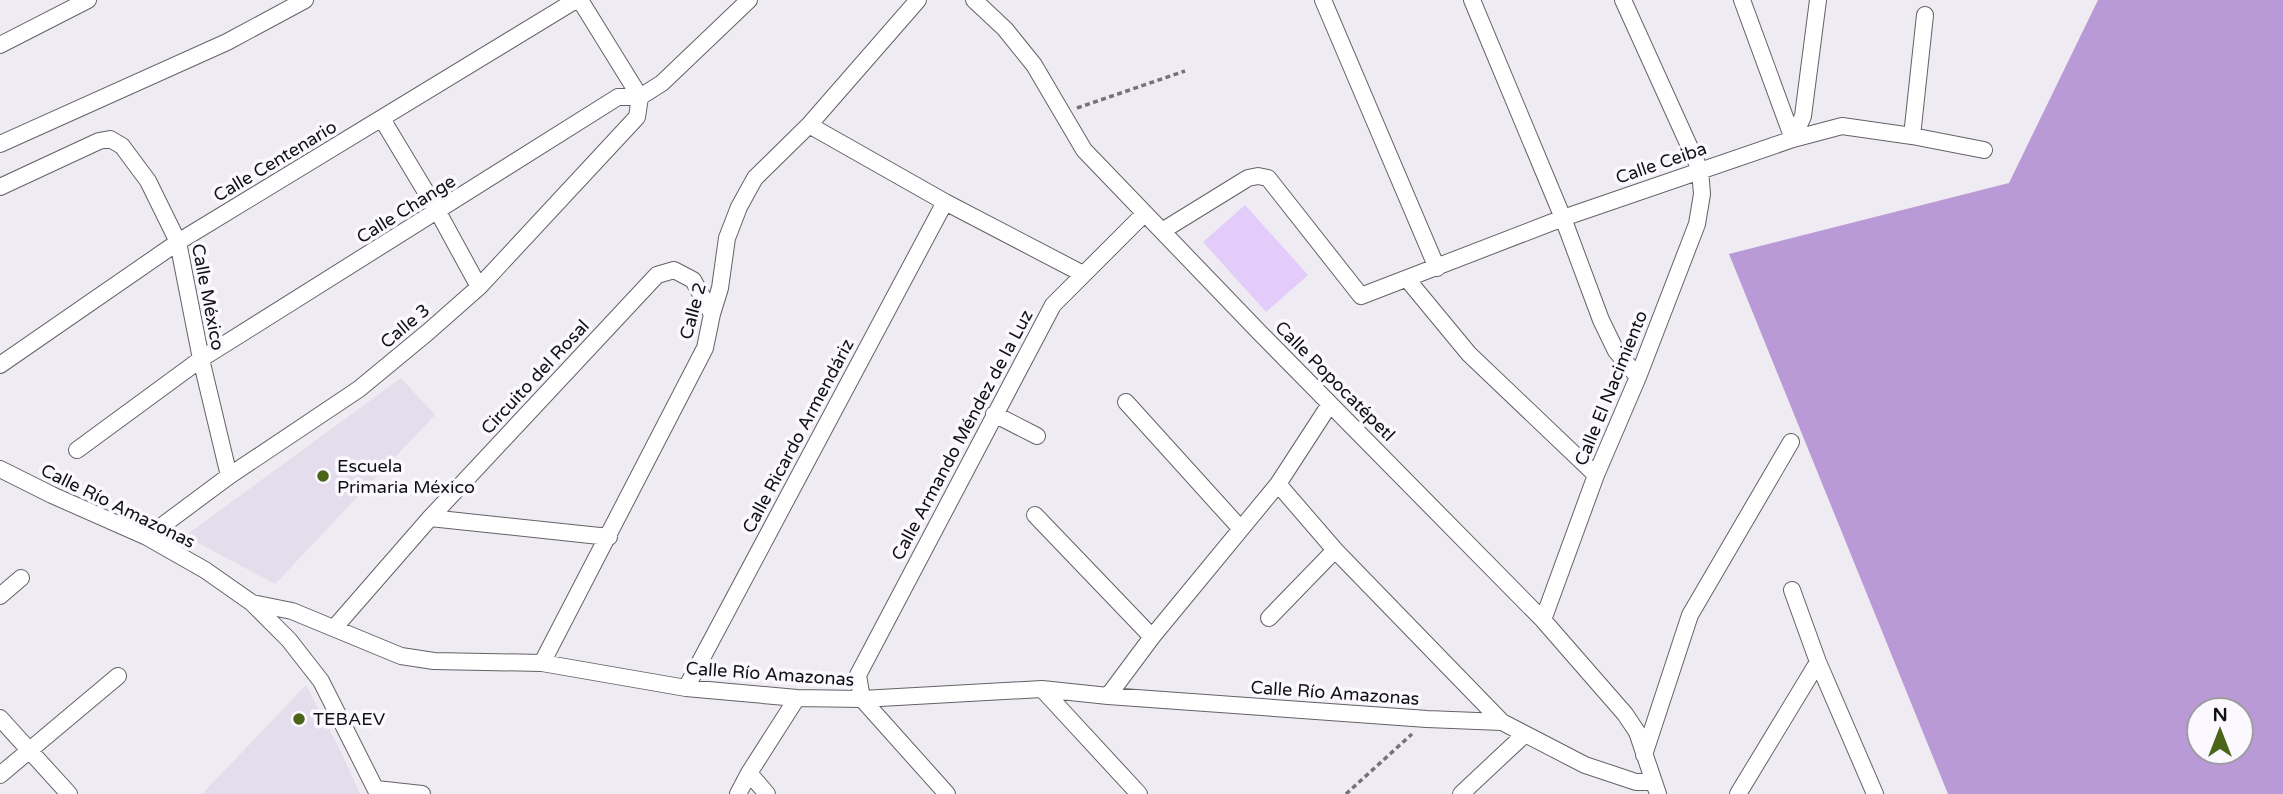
<svg xmlns="http://www.w3.org/2000/svg" width="2283" height="794" font-family="'Varela Round',sans-serif">
<style>
.built{fill:#e4ddec}
.green{fill:#e3ccfa}
.forest{fill:#b99ad7;fill-rule:evenodd}
.lines{fill:none;stroke-linecap:round;stroke-linejoin:round}
.minor-casing{stroke:#646167;stroke-width:18}
.path{stroke:#757377;stroke-width:3.5;stroke-dasharray:5 3.5;stroke-linecap:butt}
.minor{stroke:#fff;stroke-width:16}
.poi-dot{fill:#4a6518;stroke:#fbf9ff;stroke-width:2.5}
.labels{text-anchor:middle;dominant-baseline:central;stroke-width:7;stroke-linejoin:round;paint-order:stroke}
.street-label{font-size:18px;fill:#111012;stroke:#fbf9ff}
.poi-label{font-size:18px;fill:#111012;stroke:#fbf9ff;text-anchor:start}
</style>
<rect width="100%" height="100%" fill="#efebf3"/>
<path class="built" d="M401 378 435 415 275 584 185 536Z
M306 685 342 754 360 794H202Z"/>
<path class="green" d="M1245 205 1308 275 1266 312 1203 242Z"/>
<path class="forest" d="M2098 0H2283V794H1948L1729 254 2009 183ZM2199 710H2241V752H2199Z"/>
<g class="lines">
<g class="minor-casing">
<path id="minor" d="M974 0 1005 29 1034 65 1084 150 1261 334 1543 620 1625 714 1637 732 1658 794
M1323 0 1437 268
M1472 0 1563 218 1601 320 1616 351 1638 377
M1742 0 1793 139
M0 45 88 0
M382 119 438 212 479 287
M809 125 945 202 1083 274
M1912 136 1925 15
M1793 139 1803 116 1818 0
M0 144 227 42 305 0
M0 187 99 141 110 139 122 146 148 181 178 242 201 359 229 476
M1162 231 1248 178 1258 176 1268 178 1361 296 1563 218 1793 139 1842 126 1912 136 1984 150
M1407 279 1469 354 1596 475
M0 365 178 242 576 0
M1126 402 1240 528
M994 414 1037 436
M77 450 201 359 618 97H640L662 83 749 0
M0 469 52 495 147 537 205 570 252 603 292 611 401 656 434 661 542 663 686 688 797 698 862 699 1042 689 1108 696 1427 719 1502 722 1585 765 1636 782H1652
M1278 484 1335 550 1502 722
M1035 515 1152 637
M430 518 609 537
M147 537 229 476 359 389 428 332 479 287 637 117 640 97 580 0
M1792 590 1818 662 1875 794
M0 596 21 578
M252 603 289 640 321 681 378 794
M1269 618 1335 550
M1543 620 1596 475 1638 377 1697 224 1702 194 1700 170 1623 0
M335 627 430 518 657 275 674 270 693 280 712 314
M542 663 705 348 712 314 720 288 727 238 739 207 755 178 809 125 918 0
M686 688 945 202
M1042 689 1139 794
M1108 696 1152 637 1278 484 1330 404
M0 718 69 794
M1644 755 1690 615 1791 442
M749 773 767 794
M0 775 118 676
M376 789 422 794
M738 794 749 773 797 698
M947 794 862 699 858 675 1053 305 1144 214
M1461 794 1525 734
M1738 794 1818 662"/>
</g>
<path class="path" d="M1077 108 1185 71
M1346 794 1412 734"/>
<use href="#minor" class="minor"/>
</g>
<g class="poi-dot">
<circle cx="323" cy="476" r="7"/>
<circle cx="299" cy="719" r="7"/>
</g>
<g class="labels">
<g class="street-label">
<text transform="translate(275 161) rotate(-31)">Calle Centenario</text>
<text transform="translate(1661 163) rotate(-19)">Calle Ceiba</text>
<text transform="translate(406 209) rotate(-32)">Calle Change</text>
<text transform="translate(208 297) rotate(79)">Calle México</text>
<text transform="translate(693 311) rotate(-75)">Calle 2</text>
<text transform="translate(405 326) rotate(-40)">Calle 3</text>
<text transform="translate(535 377) rotate(-47)">Circuito del Rosal</text>
<text transform="translate(1335 381) rotate(45)">Calle Popocatépetl</text>
<text transform="translate(1611 388) rotate(-68)">Calle El Nacimiento</text>
<text transform="translate(962 435) rotate(-62)">Calle Armando Méndez de la Luz</text>
<text transform="translate(798 436) rotate(-62)">Calle Ricardo Armendáriz</text>
<text transform="translate(118 506) rotate(26)">Calle Río Amazonas</text>
<text transform="translate(770 674) rotate(4)">Calle Río Amazonas</text>
<text transform="translate(1335 693) rotate(4)">Calle Río Amazonas</text>
</g>
<g class="poi-label">
<text x="337" y="466">Escuela<tspan x="337" dy="21">Primaria México</tspan></text>
<text x="313" y="719">TEBAEV</text>
</g>
</g>
<g transform="translate(2220 731)"><circle r="33" fill="#fbf9ff" stroke="#9d9ca0" stroke-width="2"/>
<path d="M0-5L12 26L0 18L-12 26Z" fill="#4a6518"/>
<text y="-10" font-size="19" font-weight="bold" text-anchor="middle" fill="#111012">N</text>
</g>
</svg>
